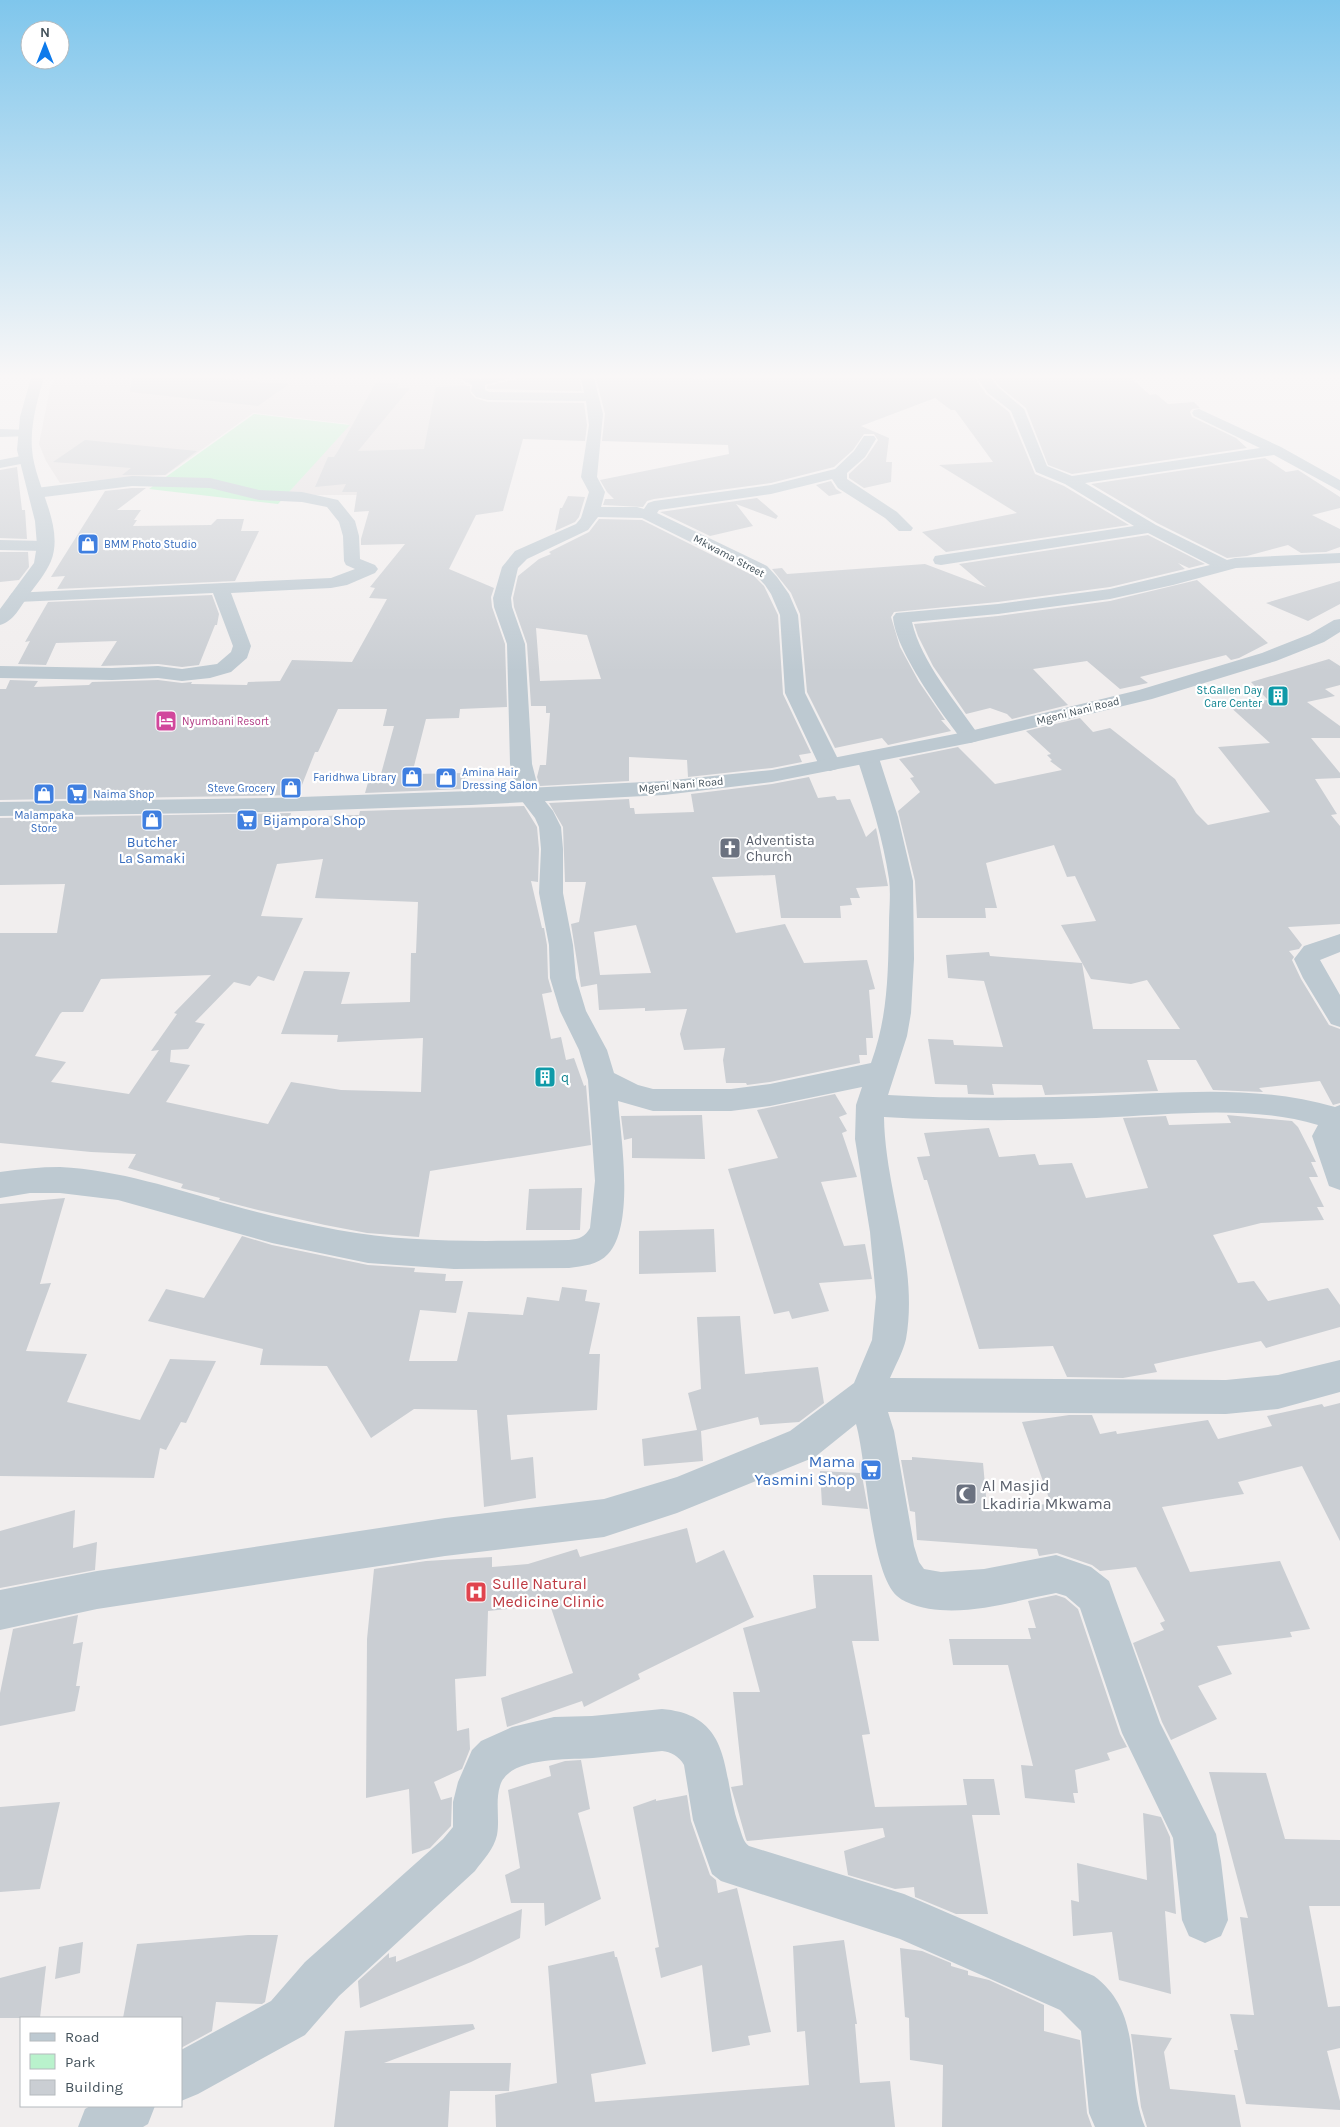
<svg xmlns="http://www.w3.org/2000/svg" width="1340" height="2127" font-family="Karla,sans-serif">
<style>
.education{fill:#e2dfe0}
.green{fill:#b9f2cc}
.building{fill:#caced3;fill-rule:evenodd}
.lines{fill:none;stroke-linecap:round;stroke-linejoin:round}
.minor{fill:#bdc9d1;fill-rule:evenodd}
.tertiary{fill:#bdc9d1;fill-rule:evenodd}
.labels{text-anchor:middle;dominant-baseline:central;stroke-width:4.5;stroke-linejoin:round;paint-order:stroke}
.far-shop-label{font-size:11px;fill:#366cbe;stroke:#fff;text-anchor:start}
.far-street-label{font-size:11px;fill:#45535c;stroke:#fff}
.far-culture-label{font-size:11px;fill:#0d838f;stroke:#fff;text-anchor:end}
.far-hotel-label{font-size:11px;fill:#b23c85;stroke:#fff;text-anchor:start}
.shop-label{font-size:14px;fill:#366cbe;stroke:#fff;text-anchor:start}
.worship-label{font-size:14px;fill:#5b616d;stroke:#fff;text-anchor:start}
.culture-label{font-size:14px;fill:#0d838f;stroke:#fff;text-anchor:start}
.near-shop-label{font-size:16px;fill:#366cbe;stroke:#fff;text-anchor:end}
.near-worship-label{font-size:16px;fill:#5b616d;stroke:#fff;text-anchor:start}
.near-health-label{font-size:16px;fill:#be3a42;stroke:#fff;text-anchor:start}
</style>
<rect width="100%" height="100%" fill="#f1eeee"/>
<path class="education" d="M57 374H449L471 388 465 431 392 495H284L349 424 253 413 166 475 60 483 46 461 39 444 50 388Z"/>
<path class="green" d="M254 414 350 425 278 504 149 489Z"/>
<path class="building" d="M132 374H166L289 384 258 406 130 392Z
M519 374H578L582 391 487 389V386L516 379Z
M595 374 694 375V379L742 377V374H972L986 394 1009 412 1035 474 1064 486 1129 525 946 552 922 532 1017 513 939 465 993 462 955 410H951L935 398 861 426 889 438 886 462H892L891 482 864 488 849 478V474L866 458 878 440 874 434H864L853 450 834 467 771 483 654 499 647 501 643 507 603 505 605 499H614L607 492 600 480 729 454 728 445 602 441 605 414Z
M990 374H1126L1150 395 1156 394 1168 404 1194 402 1200 408 1192 409 1190 412 1192 417 1236 438 1247 448 1072 474 1048 465 1026 408 999 386Z
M376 382 399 383 397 388H410L358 451 424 449 436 387 470 386V392L475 398 488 402 584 403 587 425 585 441 523 439 503 511 476 515 449 569 494 588 491 597 492 607 505 644 507 707 460 709 459 718 426 719 412 774 466 773 463 789 365 793 369 779 377 778 378 774H381L394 726H383L387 709H338L318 752H315L298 795 0 800V689H6L10 680 38 681 34 687 89 685 92 682 158 680 182 683 192 682 191 684 247 685 248 682 280 681 292 660 352 662 387 599 369 598 375 588 370 587 405 544 361 545V539L369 511 354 512 357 492H342L346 484 315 487 328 457H334L338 451Z
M85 440 197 451 165 475H122L131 468 53 462Z
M1265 458 1286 472 1298 470 1340 497V508L1312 515 1340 529V547L1326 552 1301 553 1288 545 1247 556 1227 558 1157 523 1091 484Z
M17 467 22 510H25L27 539 0 538V470Z
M831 481 836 489 842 493 829 496 816 485Z
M132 488H146L117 510H141L134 520H137L133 526 211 525 217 519H244L241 531H259L235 581 57 589 65 576 51 577 105 491Z
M568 496 585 497 579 517 575 522 555 531 560 508H562Z
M757 498 778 516 776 519 736 504 753 526 710 536 660 512Z
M599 519 642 520 754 576 764 586 778 615 783 694 811 753 799 755 802 762 772 768 688 777 687 760 629 757V781L540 786 537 777 540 765H546L550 713H546V706H531L527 644 514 607 513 598 518 576 539 559 551 554 549 552 589 532ZM536 628 587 635 601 679 540 681Z
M1148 535 1205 564 1189 568 1178 563 1185 569 1110 587 998 602 894 612 891 617 900 647 919 682 945 720H941L951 731 888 745 882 738 835 748 807 692 800 614 791 593 772 569 782 568 787 574 925 564 986 587 959 564Z
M0 552H28L29 567 19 580 0 582Z
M1197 580 1268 643 1239 658 1231 660 1226 655 1140 677 1148 683 1120 689 1087 661 1033 669 1068 705 1012 719 1007 714 990 708 966 714 933 666 918 636 914 624 998 616 1110 601Z
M1340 581V604L1308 621 1266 603Z
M212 595 219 614 217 625H215L199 665 182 667 158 664 101 666 117 641 56 643 46 665 18 664 30 641 25 642 48 602Z
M1329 659 1340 666V685L1325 689 1335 696 1307 702 1340 726V738H1311L1340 773V778L1315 779 1337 814 1331 815 1340 826V924L1288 927 1302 945 1299 949 1289 951 1294 957 1292 960 1301 979 1329 1025 1340 1029V1103L1333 1105 1320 1081 1259 1088 1263 1092 1213 1090 1196 1060H1147L1158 1091 1045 1095 1042 1085 992 1084 994 1095 968 1094 967 1085 935 1084 928 1039 953 1040 954 1045 1003 1047 984 981 948 978 946 955 989 952 990 956 1082 963 1093 1029H1180L1147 980 1131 984 1091 979 1061 925 1096 921 1075 876 1067 877 1054 845 986 863 997 908H985L986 918H917L915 881 898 811 920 792 910 778 914 777 899 759 958 747 995 784 1062 770 1050 761 1052 760 1047 755 1051 754 1026 731 1080 718 1093 732 1110 728 1175 779 1196 813 1208 825 1270 812 1218 747 1270 743 1227 704 1268 700 1251 682Z
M809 777 818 798 835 796 837 800 850 799 866 837 876 828 888 886 856 888 860 898H850L852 905 840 906 841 918H781L775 875 712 877 736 933 785 924 804 963 867 960 875 989 869 990 873 1038H866L867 1055H859L860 1063 770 1082 747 1085 746 1083H726L723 1060 725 1048 684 1050 680 1034 687 1009 645 1011V1008L599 1010 597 984 581 987 571 924 579 922 586 882H565L563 827 549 803 629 799 630 808H634L635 814 694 812 691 794 772 784ZM636 925 651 973 600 975 594 932Z
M524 806 537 827 539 849 538 882 531 881 542 928H544L547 945 548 978 552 992 542 994 551 1039 561 1037 566 1060 574 1058 584 1086 586 1085 591 1145 430 1171 419 1237 367 1233 325 1225 258 1210 219 1200 220 1198 181 1188 183 1184 128 1168 136 1154 91 1152 0 1143V933H57L65 884 0 885V818L291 813 290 817 359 815 360 811ZM323 859 315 898 418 902 416 953H411L410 1002 341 1004 350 972 304 971 281 1034 338 1035 337 1042 423 1038 421 1092 341 1090 291 1082 268 1124 166 1102 190 1065 170 1062 171 1050 188 1049 205 1024 195 1022 234 982 250 986 258 976 274 981 303 918 261 916 277 864ZM211 975 174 1013 177 1014 151 1051 159 1050 129 1094 51 1082 66 1062 35 1056 60 1014 62 1012H83L101 979Z
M835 1094 847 1114 839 1117 847 1131 842 1133 857 1177 821 1182 844 1246 865 1244 872 1279 819 1283 829 1311 792 1319 789 1311 774 1314 728 1169 778 1158 757 1110Z
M702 1115 705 1159 632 1158V1138L624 1140 621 1116Z
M1227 1115 1292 1121 1298 1127 1316 1162H1311L1318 1177H1309L1324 1207H1317L1324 1220 1261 1223 1213 1235 1238 1283 1254 1281 1268 1301 1328 1288 1340 1305V1327L1266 1348 1261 1341 1154 1364 1157 1372 1123 1378 1067 1377 1053 1346 979 1349 927 1180H924L917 1157 930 1156 924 1133 989 1128 999 1157 1035 1154 1039 1165 1072 1163 1086 1198 1148 1188 1123 1118 1166 1116 1169 1125 1231 1123Z
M582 1188 580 1230H526L529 1189Z
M65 1198 40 1284 51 1283 26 1351 87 1354 67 1402 140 1420 170 1359 216 1361 186 1423 181 1422 166 1450 160 1448 154 1478 0 1476V1204Z
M714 1229 716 1272 639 1274V1231Z
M242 1236 272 1245 368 1265 415 1268 414 1272 446 1274 445 1281H463L456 1313 420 1310 409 1361H457L468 1312 523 1315 527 1297 559 1301 562 1287 587 1290 585 1301 600 1303 589 1354H600L597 1410 507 1415 511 1460 533 1457 536 1498 484 1507 477 1410 414 1409 371 1438 327 1366 260 1365 263 1349 148 1321 166 1289 204 1298Z
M740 1316 745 1374 818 1367 824 1403 799 1422 760 1425 758 1417 701 1431 703 1461 644 1466 642 1439 697 1430 688 1393 701 1389 697 1317Z
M1340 1403V1541L1302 1466 1238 1482 1244 1494 1162 1507 1190 1572 1280 1561 1310 1629 1290 1632 1292 1637 1217 1646 1232 1674 1198 1686 1217 1719 1171 1740 1162 1722 1133 1643 1164 1630 1160 1623 1165 1621 1136 1567 1100 1571 1092 1565 1057 1553 1039 1556 1037 1549 917 1540 915 1512 910 1511 901 1460H912V1457L983 1463 987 1507 1051 1504 1022 1422 1069 1415H1092L1100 1434 1116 1431 1117 1434 1208 1420 1218 1439 1272 1426 1267 1416 1322 1404 1324 1407Z
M859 1459 868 1509 822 1505 820 1471 860 1473Z
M75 1510 73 1548 97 1542 95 1570 0 1588V1531Z
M687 1528 696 1563 724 1550 754 1617 638 1674 640 1679 584 1707 582 1701 507 1727 501 1698 573 1673 550 1605 488 1611 486 1676 455 1679 457 1731 469 1728 470 1749 462 1769 434 1782 441 1800 452 1797 451 1826 430 1848 412 1854 409 1789 366 1798 367 1639 374 1569 426 1561 492 1557V1567L528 1564 577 1549 580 1557Z
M813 1575H872L879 1641H852L870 1734 862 1735 875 1807 967 1805 963 1779H994L1000 1815H972L988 1914H956L915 1897 914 1887 895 1889 848 1875 844 1851 885 1837 883 1828 747 1841 746 1839 731 1787 743 1785 733 1692H760L743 1628 816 1608Z
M1056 1595 1065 1598 1078 1609 1120 1734 1127 1747 1107 1753 1110 1760 1075 1770 1078 1793H1073L1075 1803 1025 1798 1021 1765 1033 1766 1008 1665H953L949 1639H1031L1028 1628H1036L1028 1601Z
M78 1615 73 1644 83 1642 76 1686H80L75 1711 0 1726V1693L13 1629Z
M581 1760 590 1809 578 1813 601 1899 545 1926 544 1903H511L505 1875 520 1868 508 1790 551 1776 549 1766 565 1761Z
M1209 1772 1266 1773 1285 1839 1340 1840V1906H1309L1328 2007 1340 2006V2048L1327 2051 1340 2101V2110L1246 2104 1234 2050H1238L1230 2014 1254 2015 1240 1917 1248 1918Z
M687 1795 691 1821 710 1875 716 1880 718 1893 737 1888 771 2032 748 2036 750 2045 712 2052 702 1965 661 1978 655 1948 659 1947 633 1807 656 1799V1801Z
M60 1802 40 1889 0 1892V1807Z
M1143 1813 1161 1817 1170 1837 1176 1914 1165 1911 1171 1994 1119 1980 1112 1932 1073 1936 1071 1900 1079 1902 1077 1863 1147 1880Z
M522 1909 520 1938 471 1962 360 2008 358 1981 389 1953V1958L396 1956V1962Z
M248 1935H278L265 2002 262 2004 216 2002 212 2031 181 2048V2018H123L137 1944Z
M844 1940 857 2024H855L860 2083 890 2081 895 2127H496L495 2095 557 2083 548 1966 614 1951 615 1957H617L646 2064 591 2074 595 2102 809 2085 805 2031 797 2032 793 1946Z
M83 1942 80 1973 55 1979 59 1947Z
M900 1948 922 1951 951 1963V1966L968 1971V1975L989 1980 1044 2005V2031L1080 2040 1087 2113 1092 2127H942L943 2065 910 2060 909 2018 905 2017Z
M46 1966 40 2018H0V1978Z
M473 2024 475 2029 384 2063H511L509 2091H450L448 2127H334L345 2031Z
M1131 2034 1172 2038 1164 2052 1170 2089 1235 2095 1241 2127H1147L1141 2107Z"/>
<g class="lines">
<path class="minor" d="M452 374H470L480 379 495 374H517L516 377 485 385V390L489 392 584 393 580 374H593L603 414 597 477 605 492 601 507H637L644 509 648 503 654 501 771 485 835 469 854 451 864 436H874L876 439 865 457 847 473V479L897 512 913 528 911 531H899L885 518 838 488 832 479 771 494 659 510 657 513 767 566 777 577 789 594 798 615 805 693 841 765 837 769 830 771 823 769 819 765 785 693 780 615 771 594 765 585 755 574 642 518 598 517 588 530 527 559 518 568 511 598 512 607 525 644 532 764 540 795 553 811 561 827 563 849V893L573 945 576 978 586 1011 607 1050 614 1073 638 1085 653 1089H731L770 1084 871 1063C888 1016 888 974 889 925 889 910 891 894 889 879 883 838 870 798 857 758L861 754 868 752 875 754 879 758 898 817 913 881 914 959 911 1013 907 1036 888 1095C956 1099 1025 1098 1093 1096 1175 1093 1255 1084 1335 1107L1340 1105V1190L1329 1186 1312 1136 1318 1125C1247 1104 1169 1115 1096 1118 1026 1121 955 1121 884 1117 885 1191 919 1265 906 1339 903 1352 895 1366 890 1378L1226 1380 1278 1375 1340 1360V1392L1278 1409 1226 1414 888 1412 894 1431 914 1546 919 1562 924 1569 941 1572 984 1569 1056 1555 1091 1567 1109 1581 1160 1723 1216 1834 1221 1861 1228 1920 1221 1936 1205 1943 1189 1936 1182 1920 1173 1838 1122 1733 1080 1608 1066 1596 1056 1593C1019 1600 978 1613 940 1610 926 1609 907 1605 897 1596 870 1572 867 1462 856 1424L815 1457 677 1513 604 1537 445 1556 97 1609 0 1630V1590L97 1571 445 1518 604 1499 677 1477 790 1431 854 1383 872 1340 876 1297 870 1232 855 1139 856 1105 862 1087 770 1106 731 1111H653L618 1101C621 1138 635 1225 608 1254 598 1265 583 1266 569 1268L454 1269 368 1263 272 1243 118 1200 60 1193H30L0 1198V1172C20 1169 40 1167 60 1167 119 1170 175 1189 231 1205 266 1215 302 1223 338 1230 414 1244 492 1241 569 1240 579 1239 585 1237 590 1228L595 1181 588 1080 579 1050 560 1011 550 978 549 945 539 893 541 849 539 827 535 818 518 796 510 764 507 644 494 607 493 598 502 567 515 551 576 524 581 518 589 492 581 477 589 425 586 401 488 400 476 397 471 391 472 385Z
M974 374H987L998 387 1024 409 1047 466 1072 476 1260 448 1194 416 1192 413 1194 410 1199 409 1281 447 1340 480V491L1274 455 1085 483 1156 525 1227 560 1235 558 1340 553V563L1236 568 1173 585 1110 599 998 614 912 622C921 662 957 703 980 737L977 741 970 743 963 741C942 714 895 650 893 617L896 613 998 604 1110 589 1210 565 1148 533 941 565 935 564 933 560 935 556 941 555 1134 526 1065 484 1036 472 1011 411 988 393Z
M0 429 30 430 32 433 30 436 0 437Z
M26 455 31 456 33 459 31 462 0 468V460Z
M132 476 210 478 259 490 302 492 338 500 355 521 359 536 360 559 375 565 378 569 375 573 347 585 331 588 231 593 251 646 247 658 231 672 210 678 182 681 158 678 112 680 0 678V666L112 668 158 666 182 669 217 664 231 652 233 646 213 593 18 602 12 601 9 597 12 593 331 578 355 569 346 565 344 561 343 536 339 522 327 507 302 502 259 500 210 488 132 486 36 498 31 496 28 493 31 490 36 488Z
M0 540 45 541 51 542 53 546 51 550 45 551 0 550Z
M1340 934V952L1320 960 1340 995V1027L1331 1024 1303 978 1294 959 1304 946Z
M662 1709C735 1715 721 1776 739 1826 742 1834 743 1842 749 1846L904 1894 1094 1976C1146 2015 1124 2075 1145 2127H1095L1089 2113 1081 2031 1060 2010 900 1939 721 1881 712 1874 693 1820 684 1765C679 1756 671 1752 662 1751 639 1753 616 1756 593 1758 570 1760 508 1756 500 1786 495 1802 500 1819 497 1835 494 1849 483 1860 475 1871L339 1996 305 2035 198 2094 181 2101V2050L271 2001 305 1962 443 1839 453 1827V1802L458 1782 472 1750 481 1741 512 1727 554 1717 592 1716Z
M90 2106H155L148 2124 143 2127H78L85 2109Z"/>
<path class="tertiary" d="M32 374H45C38 398 30 424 32 449 34 484 65 526 51 561 46 573 36 585 28 596 21 606 13 622 0 625V609L34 563 37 545 35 521 17 450 20 417Z
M1340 619V632L1324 642 1276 661 1152 699 970 743 772 782 664 795 471 805 272 812 0 816V802L272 798 471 791 664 781 772 770 970 731 1139 690 1262 653 1310 634 1334 620Z"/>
</g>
<linearGradient id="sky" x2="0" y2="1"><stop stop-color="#7fc6ec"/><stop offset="0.56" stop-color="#f9f7f7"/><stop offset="1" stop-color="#f9f7f7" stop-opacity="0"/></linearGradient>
<rect width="1340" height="672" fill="url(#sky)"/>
<defs>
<g id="shop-square" transform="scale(1.125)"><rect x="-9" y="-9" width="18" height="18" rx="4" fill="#3f7fe0" stroke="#fff"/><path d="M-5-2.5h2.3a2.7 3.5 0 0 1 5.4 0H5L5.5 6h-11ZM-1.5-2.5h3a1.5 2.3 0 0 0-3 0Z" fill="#fff"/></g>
<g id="building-square" transform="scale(1.125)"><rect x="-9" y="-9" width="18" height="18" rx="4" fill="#0f9aa8" stroke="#fff"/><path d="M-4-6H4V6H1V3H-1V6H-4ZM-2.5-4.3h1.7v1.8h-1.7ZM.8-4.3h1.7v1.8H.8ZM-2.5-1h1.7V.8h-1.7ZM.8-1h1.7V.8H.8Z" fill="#fff"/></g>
<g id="hotel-square" transform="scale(1.125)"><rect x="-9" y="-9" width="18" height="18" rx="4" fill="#d1479c" stroke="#fff"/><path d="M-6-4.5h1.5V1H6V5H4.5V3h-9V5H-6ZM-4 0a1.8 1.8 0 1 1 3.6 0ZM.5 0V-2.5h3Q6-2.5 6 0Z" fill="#fff"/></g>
<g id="supermarket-square" transform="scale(1.125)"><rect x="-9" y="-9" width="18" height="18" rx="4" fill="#3f7fe0" stroke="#fff"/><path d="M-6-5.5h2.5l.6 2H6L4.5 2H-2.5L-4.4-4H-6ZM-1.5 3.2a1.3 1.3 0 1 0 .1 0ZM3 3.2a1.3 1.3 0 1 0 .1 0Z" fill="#fff"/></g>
<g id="church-square" transform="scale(1.125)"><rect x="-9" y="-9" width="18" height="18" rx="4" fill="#6b7280" stroke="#fff"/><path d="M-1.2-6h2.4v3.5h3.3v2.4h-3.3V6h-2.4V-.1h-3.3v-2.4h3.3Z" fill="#fff"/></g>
<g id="mosque-square" transform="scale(1.125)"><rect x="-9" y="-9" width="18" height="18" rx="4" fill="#6b7280" stroke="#fff"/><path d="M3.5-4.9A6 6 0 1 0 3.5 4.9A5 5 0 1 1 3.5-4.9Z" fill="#fff"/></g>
<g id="hospital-square" transform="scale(1.125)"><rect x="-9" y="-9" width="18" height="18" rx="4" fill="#e0444e" stroke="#fff"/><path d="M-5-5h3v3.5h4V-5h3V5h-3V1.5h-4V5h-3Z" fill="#fff"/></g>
</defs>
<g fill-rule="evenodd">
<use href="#shop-square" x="88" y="544"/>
<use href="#building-square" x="1278" y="696"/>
<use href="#hotel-square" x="166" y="721"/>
<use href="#shop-square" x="412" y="777"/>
<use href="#shop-square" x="446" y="778"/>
<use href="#shop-square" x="291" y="788"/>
<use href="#shop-square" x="44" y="794"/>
<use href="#supermarket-square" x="77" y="794"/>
<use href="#shop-square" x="152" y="820"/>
<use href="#supermarket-square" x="247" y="820"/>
<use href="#church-square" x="730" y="848"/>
<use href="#building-square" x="545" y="1077"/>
<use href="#supermarket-square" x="871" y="1470"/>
<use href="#mosque-square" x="966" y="1494"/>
<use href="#hospital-square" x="476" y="1592"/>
</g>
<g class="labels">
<g class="far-shop-label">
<text x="104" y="544">BMM Photo Studio</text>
<text x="462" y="772">Amina Hair<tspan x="462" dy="13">Dressing Salon</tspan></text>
<text x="396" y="777" text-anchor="end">Faridhwa Library</text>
<text x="275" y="788" text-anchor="end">Steve Grocery</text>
<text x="93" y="794">Naima Shop</text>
<text x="44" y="815" text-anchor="middle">Malampaka<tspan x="44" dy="13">Store</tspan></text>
</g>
<g class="far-street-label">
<text transform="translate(729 556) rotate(28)">Mkwama Street</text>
<text transform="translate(1078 711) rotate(-14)">Mgeni Nani Road</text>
<text transform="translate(681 785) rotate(-5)">Mgeni Nani Road</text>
</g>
<g class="far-culture-label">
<text x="1262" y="690">St.Gallen Day<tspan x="1262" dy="13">Care Center</tspan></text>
</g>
<g class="far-hotel-label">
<text x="182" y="721">Nyumbani Resort</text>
</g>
<g class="shop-label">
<text x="263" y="820">Bijampora Shop</text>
<text x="152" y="842" text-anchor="middle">Butcher<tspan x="152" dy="16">La Samaki</tspan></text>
</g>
<g class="worship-label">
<text x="746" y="840">Adventista<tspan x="746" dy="16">Church</tspan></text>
</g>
<g class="culture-label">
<text x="561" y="1077">q</text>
</g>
<g class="near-shop-label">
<text x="855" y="1461">Mama<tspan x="855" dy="18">Yasmini Shop</tspan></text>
</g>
<g class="near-worship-label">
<text x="982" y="1485">Al Masjid<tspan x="982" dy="18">Lkadiria Mkwama</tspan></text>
</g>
<g class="near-health-label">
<text x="492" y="1583">Sulle Natural<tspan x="492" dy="18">Medicine Clinic</tspan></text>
</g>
</g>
<rect x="20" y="2017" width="162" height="90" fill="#ffffff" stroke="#b5babe"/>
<rect x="30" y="2033" width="25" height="8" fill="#bdc9d1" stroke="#b5babe"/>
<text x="65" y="2042" font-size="15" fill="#45535c">Road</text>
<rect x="30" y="2054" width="25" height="15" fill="#b9f2cc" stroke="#b5babe"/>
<text x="65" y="2067" font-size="15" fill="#45535c">Park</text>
<rect x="30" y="2080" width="25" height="15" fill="#caced3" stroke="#b5babe"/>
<text x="65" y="2092" font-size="15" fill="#45535c">Building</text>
<g transform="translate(45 45)"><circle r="24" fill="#ffffff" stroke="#b5babe"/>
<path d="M0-4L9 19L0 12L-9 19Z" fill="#0d7aeb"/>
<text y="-8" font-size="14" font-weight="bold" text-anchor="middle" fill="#45535c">N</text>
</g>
</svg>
